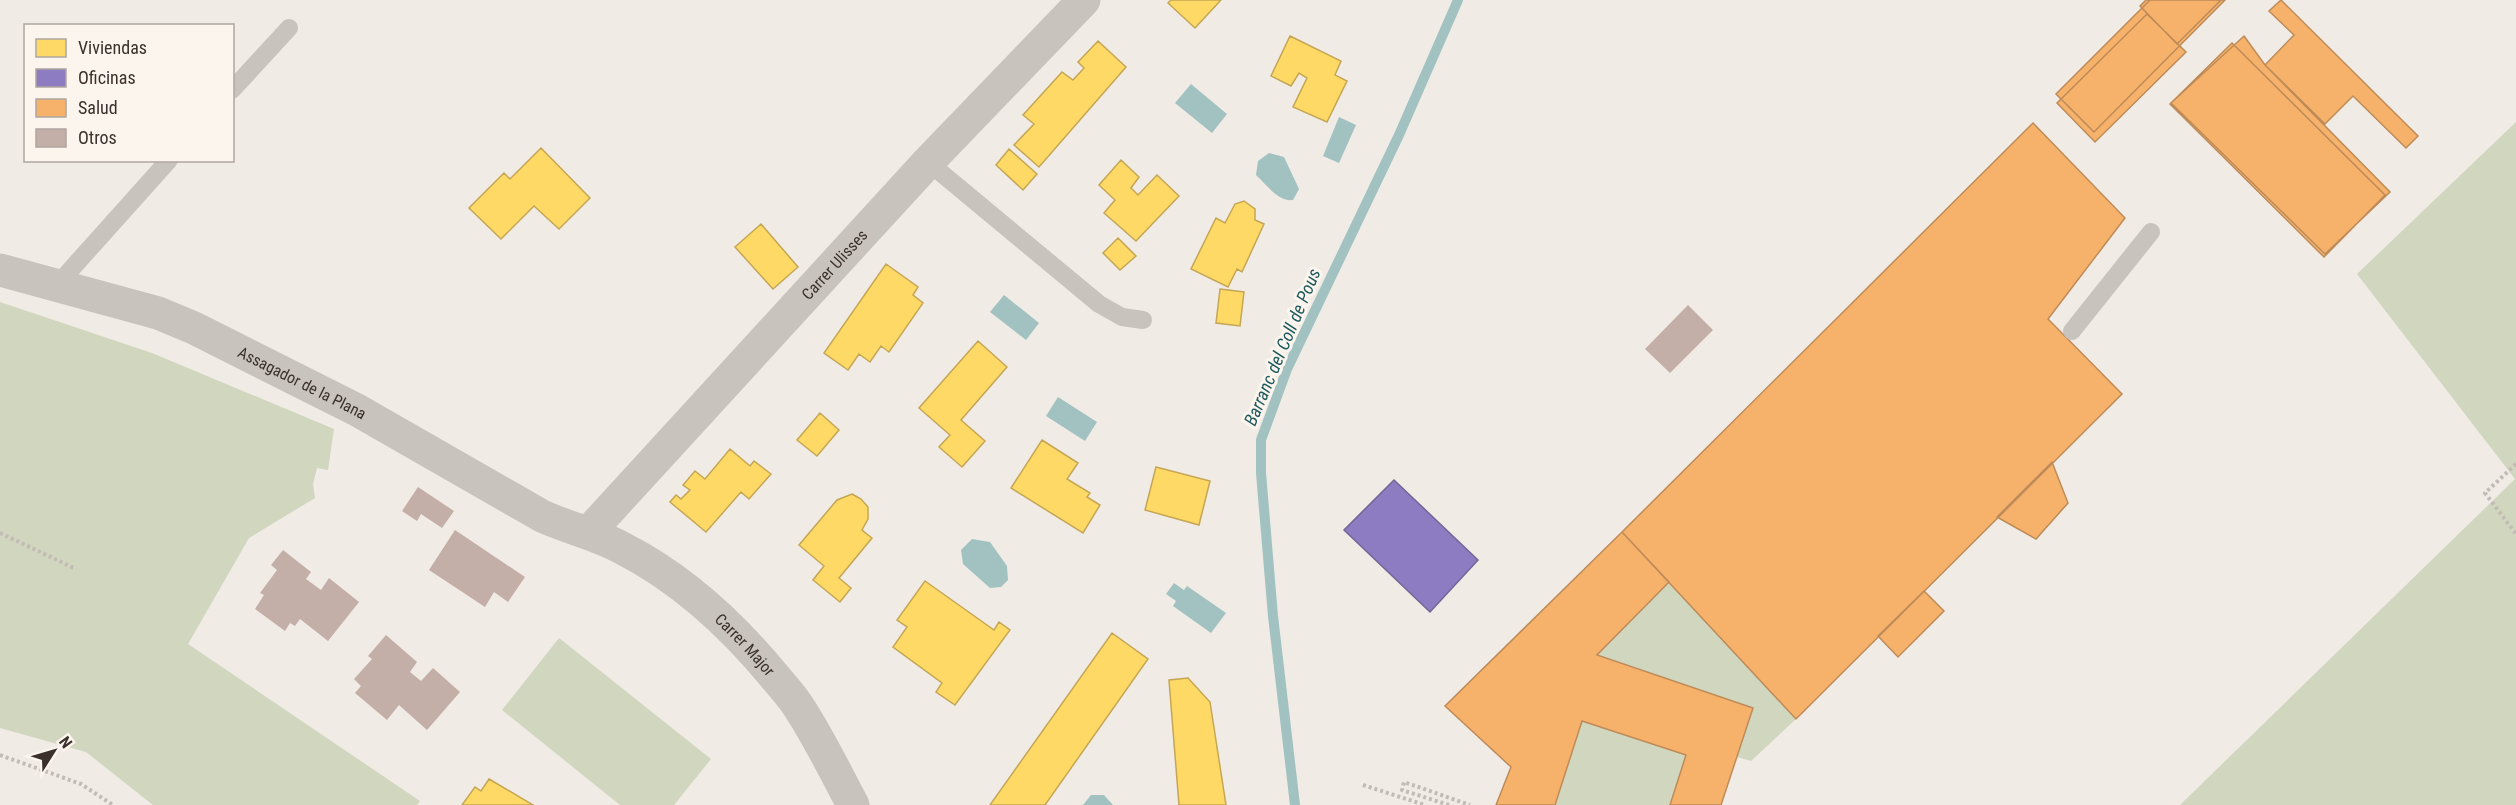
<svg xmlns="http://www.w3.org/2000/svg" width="2516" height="805" font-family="'Roboto Condensed',sans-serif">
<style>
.green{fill:#d1d6bf}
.water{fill:#a1c2c1}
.homes{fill:#ffd966;stroke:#c4a654;stroke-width:1.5}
.offices{fill:#8e7cc3;stroke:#756595;stroke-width:1.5}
.health{fill:#f6b26b;stroke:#be8b58;stroke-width:1.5}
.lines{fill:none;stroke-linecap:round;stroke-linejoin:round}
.stream{stroke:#a1c2c1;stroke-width:10}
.building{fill:#c3afa7}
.path{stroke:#c2bbb6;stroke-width:4;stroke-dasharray:3 3;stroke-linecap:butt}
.service{stroke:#c9c3be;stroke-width:18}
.minor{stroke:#c9c3be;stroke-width:33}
.labels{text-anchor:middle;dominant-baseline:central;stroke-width:6;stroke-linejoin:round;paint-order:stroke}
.street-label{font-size:16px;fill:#3b302b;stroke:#fbf5ee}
.water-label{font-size:18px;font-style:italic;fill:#1f5a5e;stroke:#fbf5ee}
</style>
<rect width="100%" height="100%" fill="#f0ebe5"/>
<path class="green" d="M2516 122V805H2180L2515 479 2357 274Z
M0 302 152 353 334 429 328 470 317 468 313 484 315 498 249 538 188 644 420 801 417 805H153L86 752 0 728Z
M1669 582 1796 719 1751 761 1737 757 1753 708 1597 655Z
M559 638 711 759 674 805H620L502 710Z
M1582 721 1686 755 1670 805H1555Z"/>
<path class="water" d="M1191 84 1227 114 1212 133 1175 103Z
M1339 117 1356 125 1339 163 1323 156Z
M1269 153 1284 157 1299 189 1293 200C1278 202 1267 185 1256 175L1258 161Z
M1004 295 1039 323 1026 340 990 312Z
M1058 397 1097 422 1085 441 1046 416Z
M972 539 990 542 1007 566 1008 580 1001 587 990 588 963 564 961 550Z
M1174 583 1184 590 1187 586 1226 613 1211 633 1173 606 1176 601 1166 594Z
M1091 795H1104L1113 805H1083Z"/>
<path class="homes" d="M1171 0H1221L1195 28 1168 3Z
M1290 36 1341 61 1335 75 1347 81 1327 122 1293 107 1307 78 1299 73 1291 86 1271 76Z
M1098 41 1126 67 1039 167 1014 145 1034 124 1023 115 1062 72 1073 80 1084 68 1078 62Z
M541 148 590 198 559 229 534 206 501 239 469 208 504 173 510 179Z
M1009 149 1037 174 1023 190 996 165Z
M1121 160 1139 177 1131 188 1138 195 1157 175 1179 196 1136 241 1104 213 1115 200 1099 185Z
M1244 201 1255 209V220L1264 224 1242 272 1237 269 1228 287 1191 269 1216 218 1225 223 1235 204Z
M761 224 798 267 773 289 735 247Z
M1118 238 1136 256 1120 270 1103 253Z
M886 264 918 287 913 295 923 303 889 352 881 346 870 362 859 354 848 370 824 353Z
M1220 289 1244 292 1240 326 1216 323Z
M978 341 1007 367 961 420 985 441 962 467 939 447 950 435 919 408Z
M820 413 839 430 817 456 797 440Z
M1042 440 1078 463 1067 479 1090 493 1087 497 1100 505 1083 533 1011 488Z
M730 449 750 466 754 461 771 474 749 499 741 492 706 532 670 502 676 495 681 499 690 490 683 485 695 471 705 479Z
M1156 467 1210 481 1199 525 1145 510Z
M852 494 861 499 868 507V519L862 530 872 538 839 578 851 588 840 602 813 580 824 566 799 545 837 500Z
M925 581 994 630 999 622 1010 630 955 705 936 692 942 683 893 647 907 627 897 620Z
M1112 633 1148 659 1045 805H990Z
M1188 678 1210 702 1226 805H1179L1169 680Z
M489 779 533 805H462L475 787 481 791Z"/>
<path class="offices" d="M1394 480 1478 560 1430 612 1344 530Z"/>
<path class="health" d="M2146 0H2221L2177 44 2140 6Z
M2150 0H2225L2094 132 2056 94Z
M2281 0 2418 136 2406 148 2353 96 2325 124 2265 65 2294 35 2269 11Z
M2147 14 2186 52 2095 142 2057 103Z
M2244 36 2265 65 2390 192 2325 254 2171 103Z
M2232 43 2385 195 2324 257 2170 104Z
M2033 123 2125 218 2048 319 2122 394 1796 719 1622 532Z
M2052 462 2068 503 2036 539 1997 517Z
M1622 532 1669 582 1597 655 1753 708 1721 805H1670L1686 755 1582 721 1555 805H1496L1511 767 1445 706Z
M1924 591 1944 611 1898 657 1878 636Z"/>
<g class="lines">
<path class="stream" d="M1295 805 1273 616 1261 473V440L1287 369 1399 135 1458 0"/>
</g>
<path class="building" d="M1688 305 1713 330 1670 373 1645 349Z
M418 487 454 511 442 528 421 514 417 521 402 511Z
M455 530 525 577 508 602 494 592 485 607 429 570Z
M283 550 311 572 306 579 321 590 329 578 359 602 328 641 300 619 295 626 290 623 285 631 255 609 264 595 260 593 277 570 271 565Z
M386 635 417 662 410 672 421 681 433 668 460 692 427 730 399 705 387 720 355 693 361 686 354 679 372 659 368 656Z"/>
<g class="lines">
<path class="path" d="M2516 464 2485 493 2516 534
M0 533 76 569
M0 755 81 784 113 805
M1363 785 1425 805
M1449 805 1402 790 1404 782 1470 805"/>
<path class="service" d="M232 90 289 28
M928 162 1099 304 1122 317 1143 320
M57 285 169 160
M2072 331 2151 232"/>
<g class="minor">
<path id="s1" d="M0 270 158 313 194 328 357 410 542 516C568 528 596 534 622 548 681 578 733 626 775 677 783 687 793 697 800 709 820 740 836 773 853 805"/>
<path id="s2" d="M589 532 928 162 1084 0"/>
</g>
</g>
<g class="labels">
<g class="street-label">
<text stroke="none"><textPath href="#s2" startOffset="363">Carrer Ulisses</textPath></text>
<text stroke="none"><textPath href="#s1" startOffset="324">Assagador de la Plana</textPath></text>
<text stroke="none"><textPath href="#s1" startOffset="842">Carrer Major</textPath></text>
</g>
<g class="water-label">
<text transform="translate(1282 347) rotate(-67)">Barranc del Coll de Pous</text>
</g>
</g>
<rect x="24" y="24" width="210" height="138" fill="#fbf5ee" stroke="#aea6a0" stroke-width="1.5"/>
<rect x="36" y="39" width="30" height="18" fill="#ffd966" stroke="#aea6a0" stroke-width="1.5"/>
<text x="78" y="54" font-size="18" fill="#3b302b">Viviendas</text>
<rect x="36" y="69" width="30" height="18" fill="#8e7cc3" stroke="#aea6a0" stroke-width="1.5"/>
<text x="78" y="84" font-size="18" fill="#3b302b">Oficinas</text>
<rect x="36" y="99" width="30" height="18" fill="#f6b26b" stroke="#aea6a0" stroke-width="1.5"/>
<text x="78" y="114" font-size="18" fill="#3b302b">Salud</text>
<rect x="36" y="129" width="30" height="18" fill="#c3afa7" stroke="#aea6a0" stroke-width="1.5"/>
<text x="78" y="144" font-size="18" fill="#3b302b">Otros</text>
<g transform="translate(54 751) rotate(53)" stroke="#fbf5ee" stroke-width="4.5" paint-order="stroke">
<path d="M0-4.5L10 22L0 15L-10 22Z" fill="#3b302b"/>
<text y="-9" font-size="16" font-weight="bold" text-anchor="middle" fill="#3b302b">N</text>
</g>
</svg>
